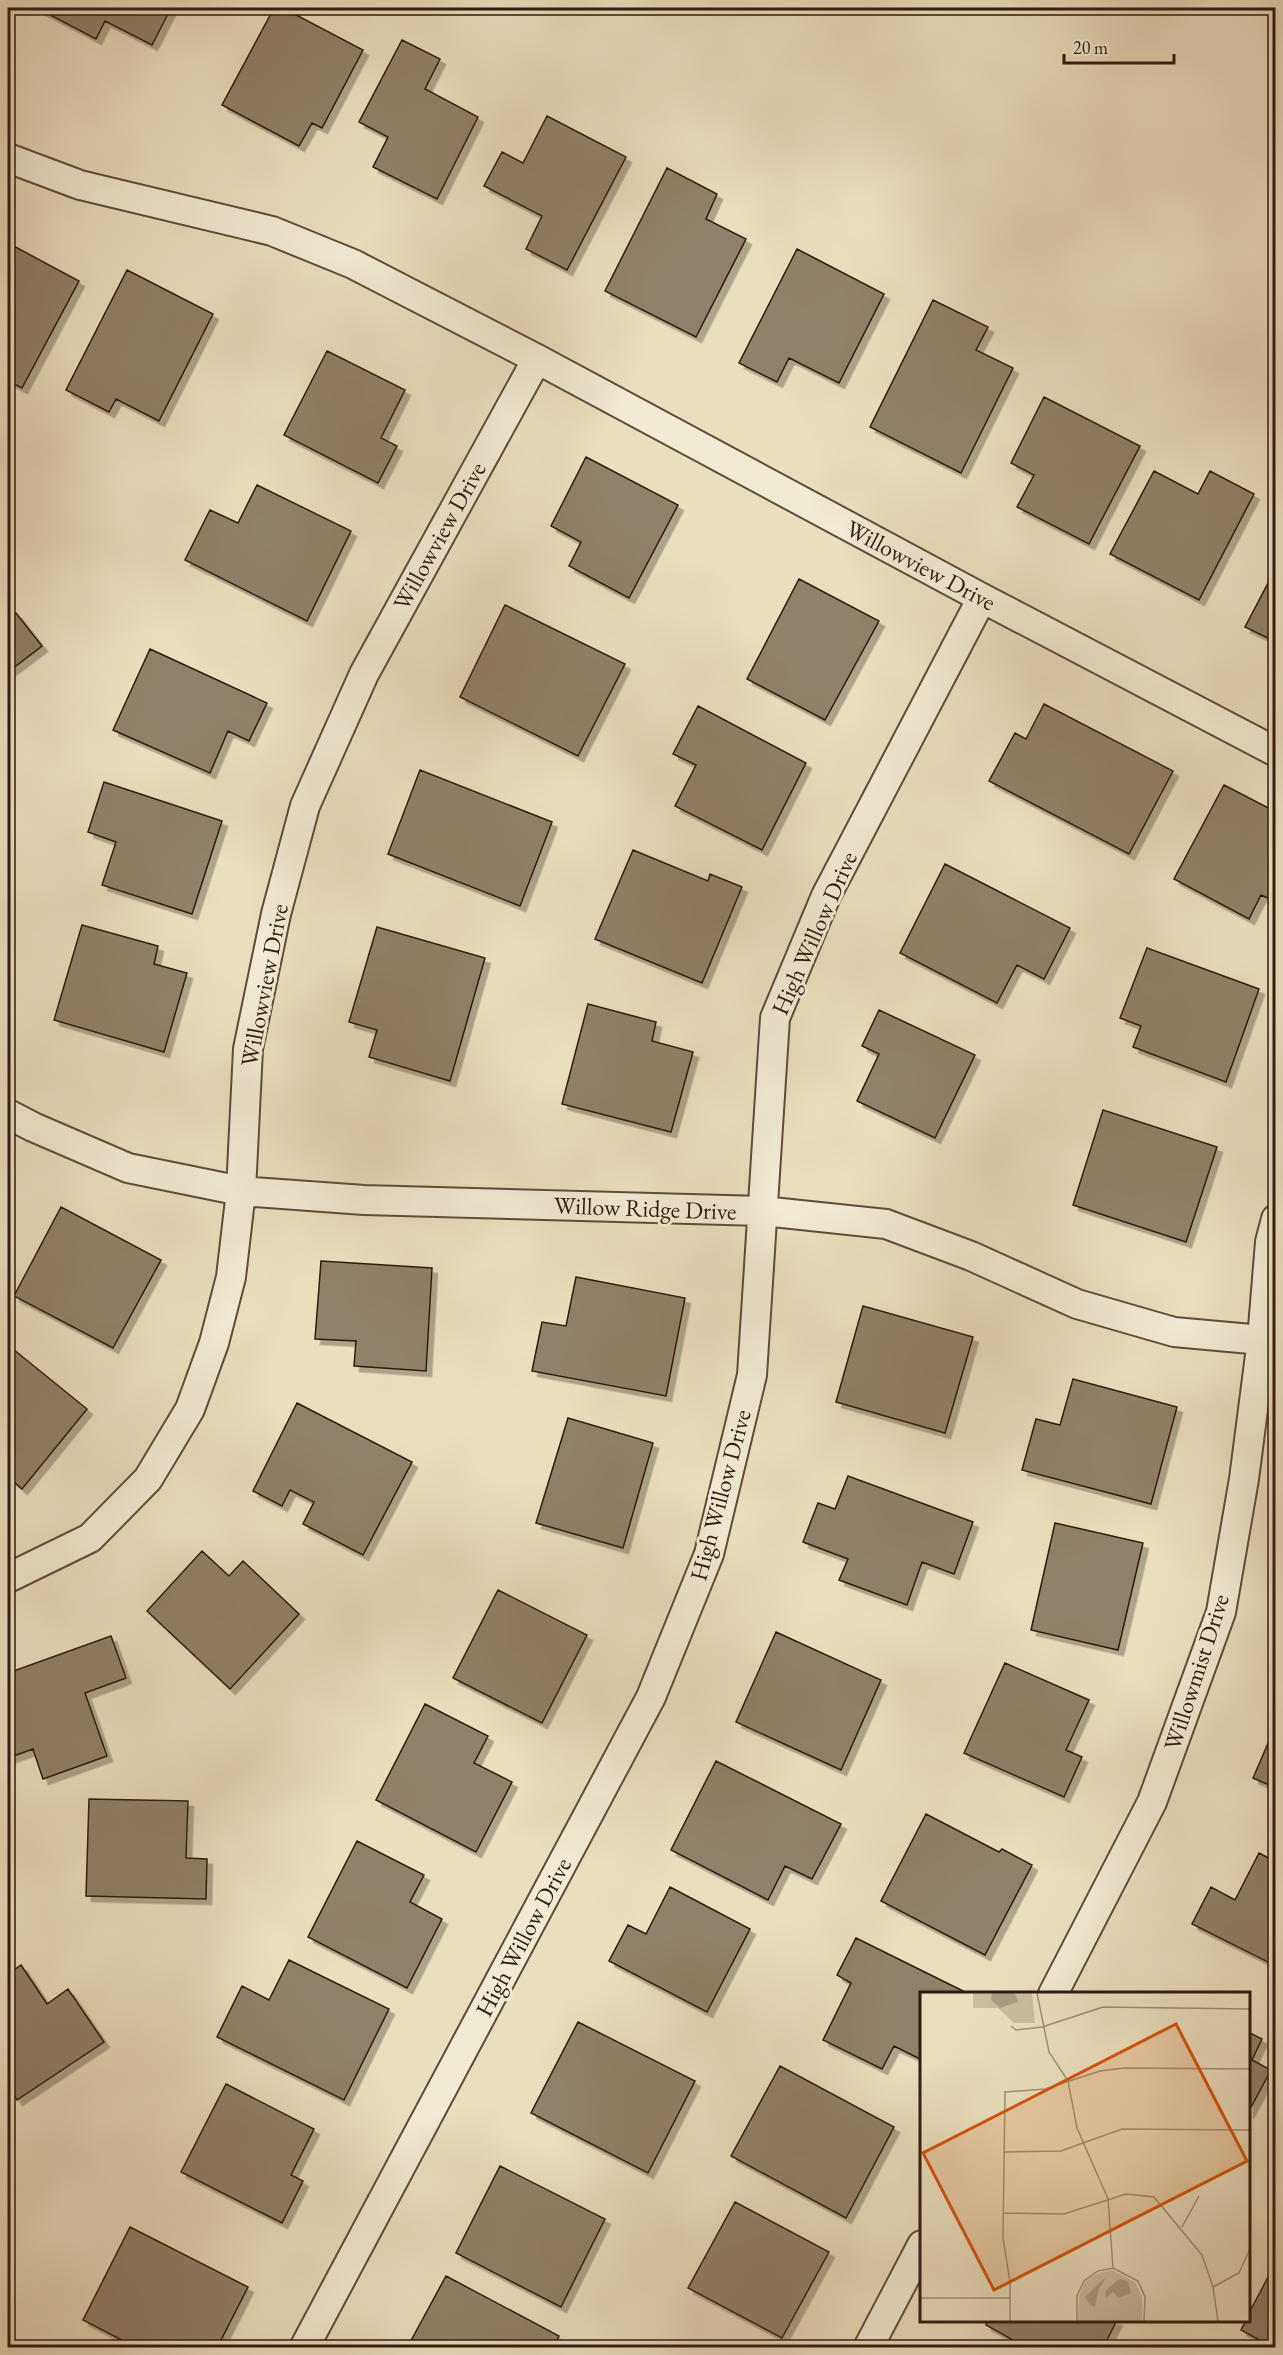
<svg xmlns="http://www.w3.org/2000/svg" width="1283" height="2355" font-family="'EB Garamond',serif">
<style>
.building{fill:#90816a;stroke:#2f1b11;stroke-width:1.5;filter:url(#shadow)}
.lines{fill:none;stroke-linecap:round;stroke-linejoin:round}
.street-casing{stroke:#5e4c3c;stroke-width:32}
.street{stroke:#f1ead4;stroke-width:28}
.labels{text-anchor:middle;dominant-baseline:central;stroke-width:6;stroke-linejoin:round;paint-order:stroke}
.street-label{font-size:24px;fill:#2f1b11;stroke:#f1ead4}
.inset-road{fill:none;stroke:#9f9178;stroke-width:1.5}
.view{fill:#d6530c;fill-opacity:0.15;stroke:#d6530c;stroke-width:3}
.inset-edge{fill:none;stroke:#2f1b11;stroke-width:3}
</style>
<defs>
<filter id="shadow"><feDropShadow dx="5.5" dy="5.5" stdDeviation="0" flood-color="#0004"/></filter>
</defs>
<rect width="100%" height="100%" fill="#eadfbd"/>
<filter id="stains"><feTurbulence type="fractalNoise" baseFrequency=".00333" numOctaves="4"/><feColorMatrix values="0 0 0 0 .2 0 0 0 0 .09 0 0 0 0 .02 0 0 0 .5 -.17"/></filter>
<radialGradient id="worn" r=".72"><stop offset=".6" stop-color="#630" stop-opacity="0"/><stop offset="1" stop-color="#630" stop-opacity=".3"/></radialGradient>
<path class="building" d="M37 8H171L152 45 105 21 96 39Z
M274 8H283L363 50 322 128 312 123 299 146 222 105Z
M402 40 440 59 425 89 478 117 437 199 373 167 388 137 359 122Z
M547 116 626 157 567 270 526 249 542 216 484 186 502 152 523 163Z
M667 168 717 194 706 219 746 239 696 337 605 291Z
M8 243 79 281 22 388 8 381Z
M797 249 884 294 839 383 789 358 777 382 739 363Z
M127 270 213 314 159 421 116 399 109 412 66 390Z
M933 300 988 327 976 350 1013 368 961 473 870 427Z
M327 351 405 390 381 438 397 446 378 483 284 435Z
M1044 397 1140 446 1089 544 1017 507 1034 475 1011 463Z
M586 457 678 505 629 598 569 566 581 542 551 526Z
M1154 471 1198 494 1210 471 1254 494 1199 600 1110 554Z
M257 485 351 531 307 621 185 560 210 510 238 523Z
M1276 568V642L1245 627Z
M799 579 879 621 825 720 747 679Z
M505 605 625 664 578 756 460 697Z
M8 609 12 615 16 613 42 646 8 672Z
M150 649 267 703 249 741 228 731 210 773 113 730Z
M1044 704 1173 771 1129 854 989 781 1015 733 1026 739Z
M698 706 806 763 762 850 675 806 696 765 673 754Z
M420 770 552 822 520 906 388 854Z
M104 782 222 821 192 914 102 885 116 842 88 832Z
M1224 785 1276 812V902L1261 895 1249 919 1174 879Z
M633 850 708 881 710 874 742 887 702 983 595 939Z
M945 864 1070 928 1044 979 1017 965 997 1003 900 953Z
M82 925 158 946 154 964 187 973 164 1052 54 1020Z
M377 927 485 958 450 1081 369 1057 377 1030 349 1022Z
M1147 948 1259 989 1226 1082 1133 1047 1141 1026 1120 1018Z
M588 1004 656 1022 652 1041 693 1052 671 1132 562 1104Z
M879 1010 975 1055 935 1138 857 1101 879 1054 862 1046Z
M1103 1110 1217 1147 1186 1242 1073 1205Z
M61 1207 161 1260 113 1348 14 1296Z
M321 1261 432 1268 426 1371 354 1366 356 1341 315 1339Z
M576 1277 685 1298 666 1396 532 1371 542 1322 566 1326Z
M863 1306 973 1337 945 1433 836 1402Z
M8 1345 87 1409 22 1489 8 1477Z
M1073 1379 1177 1407 1151 1504 1022 1470 1036 1419 1060 1425Z
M297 1403 412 1462 363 1555 303 1524 314 1502 290 1490 282 1506 253 1491Z
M568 1418 653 1443 623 1548 536 1523Z
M848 1476 973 1522 954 1574 922 1562 907 1605 839 1580 848 1559 803 1542 818 1503 835 1509Z
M1055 1523 1143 1543 1118 1650 1031 1630Z
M202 1551 229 1576 243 1561 299 1614 230 1689 147 1611Z
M498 1590 587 1635 542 1723 453 1678Z
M776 1632 881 1680 841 1770 736 1722Z
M111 1636 126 1678 85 1693 107 1756 43 1779 33 1749 8 1758V1673Z
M1005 1663 1089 1700 1066 1750 1082 1757 1064 1797 964 1753Z
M425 1704 488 1736 474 1763 512 1782 476 1852 376 1800Z
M1276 1725V1788L1253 1778Z
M716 1761 841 1824 812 1879 785 1866 768 1900 671 1850Z
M89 1799 188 1801 186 1858 207 1859 206 1899 86 1896Z
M926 1814 999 1852 1002 1849 1032 1865 985 1955 881 1901Z
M357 1841 424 1875 410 1902 442 1919 407 1988 308 1937Z
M1259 1853 1276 1862V1966L1192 1924 1211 1887 1235 1900Z
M670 1887 750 1929 707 2012 609 1961 628 1925 646 1934Z
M856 1938 965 1992 922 1994V2060L894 2046 882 2069 823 2040 851 1983 837 1975Z
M289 1960 389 2009 344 2100 217 2037 242 1986 269 2000Z
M21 1965 47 2004 68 1989 104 2042 17 2100 8 2086V1974Z
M578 2022 695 2081 648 2173 531 2113Z
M1248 2032 1262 2039 1252 2060 1271 2070 1248 2113Z
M780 2066 894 2127 846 2218 731 2156Z
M226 2084 314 2129 291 2175 303 2181 282 2223 181 2172Z
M500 2166 605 2219 561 2307 456 2253Z
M735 2202 829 2252 782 2338 688 2288Z
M130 2227 248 2287 217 2348H137L83 2320Z
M1276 2262V2348H1274L1241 2330 1246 2320H1248V2315Z
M446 2276 559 2336 553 2348H407Z
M988 2320H1117L1103 2348H1027L986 2325Z"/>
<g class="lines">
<g class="street-casing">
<path id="street" d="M8 158 80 185 272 231 353 264 537 359 982 598 1276 752
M8 1114 33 1127 128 1168 241 1191 364 1200 762 1211 886 1224 971 1256 1077 1304 1174 1332 1262 1340 1276 1338
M8 1578 90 1538 148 1479 190 1409 214 1343 231 1277 241 1191 248 1049 276 914 305 806 364 674 537 359
M1053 1994 1152 1802 1221 1612 1244 1479 1262 1340 1270 1242 1276 1219
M304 2348 651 1697 709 1554 752 1375 775 1018 826 896 982 598
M868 2348 922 2245"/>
</g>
<use href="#street" class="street"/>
</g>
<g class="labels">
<g class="street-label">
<text transform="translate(439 536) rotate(-61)">Willowview Drive</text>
<text transform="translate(921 565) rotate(28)">Willowview Drive</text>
<text transform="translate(814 933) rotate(-66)">High Willow Drive</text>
<text transform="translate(264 985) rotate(-79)">Willowview Drive</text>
<text transform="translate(645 1208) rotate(2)">Willow Ridge Drive</text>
<text transform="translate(720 1495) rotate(-75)">High Willow Drive</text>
<text transform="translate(1196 1672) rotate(-72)">Willowmist Drive</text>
<text transform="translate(523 1937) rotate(-62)">High Willow Drive</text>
</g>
</g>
<g transform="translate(920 1992)">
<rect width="330" height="330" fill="#eadfbd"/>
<path d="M53 1H112L115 31H94L78 16H53ZM192 278 215 290 222 305V329H158L159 304 165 290 178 281Z" fill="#cabea0"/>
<path d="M72 1H95L98 10 80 16 71 8ZM186 285 178 298 175 315 170 313 165 305ZM199 287 208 289 211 301 199 306 193 300 186 306 185 299Z" fill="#aa9c83"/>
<path class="inset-road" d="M117 1 129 60 148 89 157 136 188 207 193 276M91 34 96 38 122 35 183 15 330 17M84 160 141 159 202 137 330 138M83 221 144 222 206 202 234 205 282 263 293 295 298 329M262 235 279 204M293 295 319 281 330 257M0 306H90M90 329V290L83 246 85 100 125 97 180 79 204 76 330 77M157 329V304L164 289 178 279 193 276 218 289 225 305 224 329"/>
<path class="view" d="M256 32 327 169 74 298 3 161Z"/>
<rect width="330" height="330" class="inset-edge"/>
</g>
<rect width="1283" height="2355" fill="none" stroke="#eadfbd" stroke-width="30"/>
<rect x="9" y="9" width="1265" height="2337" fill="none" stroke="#2f1b11" stroke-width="3"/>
<rect x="15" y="15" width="1253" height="2325" fill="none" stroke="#2f1b11" stroke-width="1.5"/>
<path d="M1064 54v9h110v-9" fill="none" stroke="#2f1b11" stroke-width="3"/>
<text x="1073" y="54" font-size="18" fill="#2f1b11" stroke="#f1ead4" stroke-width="4.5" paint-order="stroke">20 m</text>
<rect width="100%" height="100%" filter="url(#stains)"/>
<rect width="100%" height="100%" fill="url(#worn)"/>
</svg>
